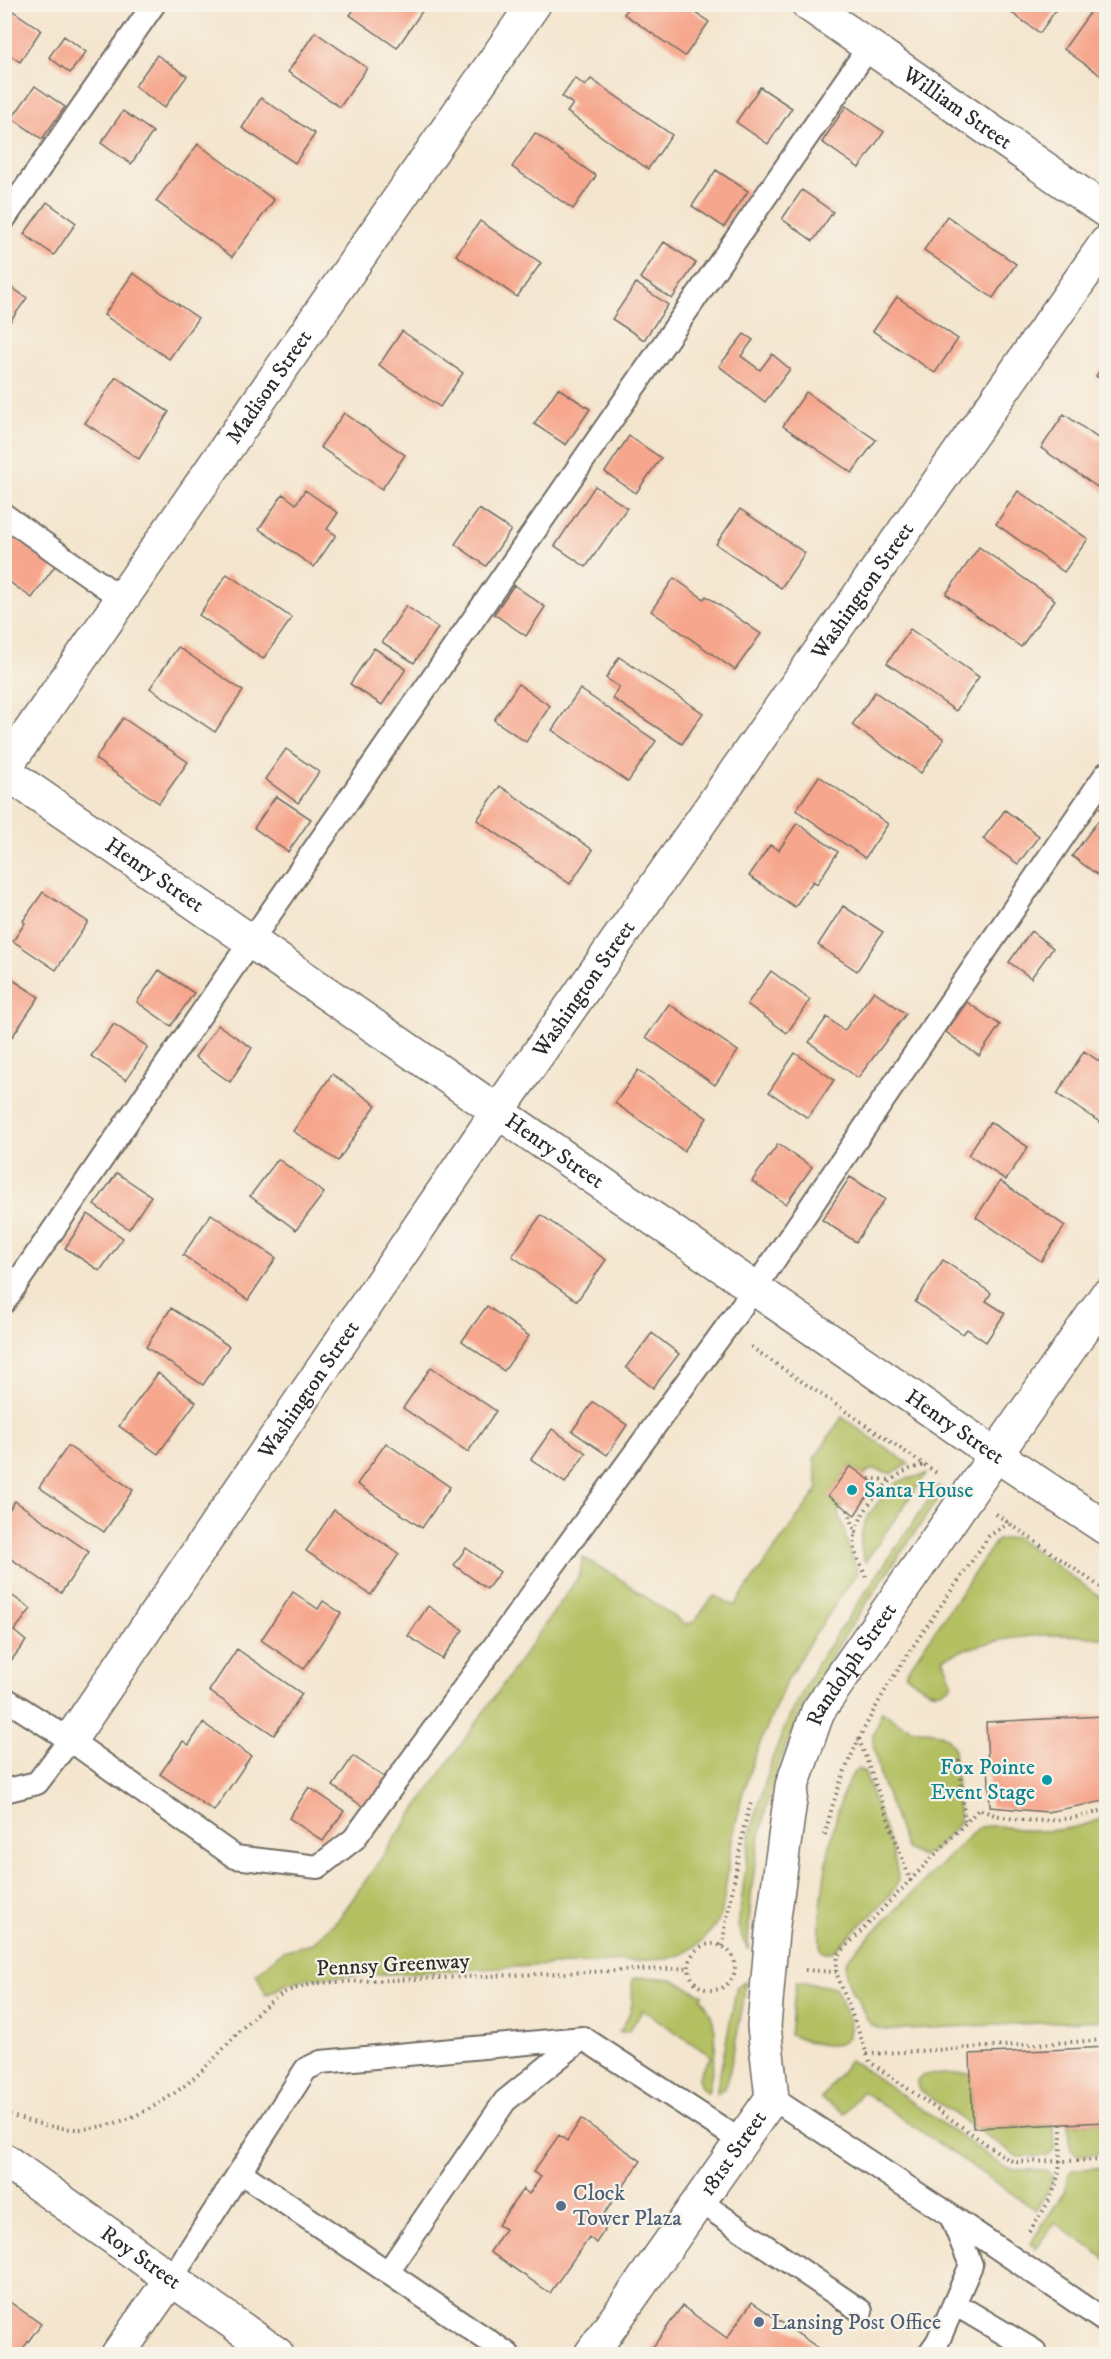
<svg xmlns="http://www.w3.org/2000/svg" width="1111" height="2359" font-family="'IM FELL DW Pica',serif">
<style>
.green{fill:#b3c062;stroke:#6f7646;stroke-width:1.5}
.building{fill:#f6a68c}
.lines{fill:none;stroke-linecap:round;stroke-linejoin:round}
.service-casing{stroke:#716c64;stroke-width:26}
.minor-casing{stroke:#716c64;stroke-width:36}
.path{stroke:#716c64;stroke-width:4;stroke-dasharray:1.5 4.5;stroke-linecap:butt}
.service{stroke:#fff;stroke-width:22}
.minor{stroke:#fff;stroke-width:33}
.culture-dot{fill:#0f9aa8;stroke:#f7f3e8;stroke-width:2}
.service-dot{fill:#5c6f8a;stroke:#f7f3e8;stroke-width:2}
.labels{text-anchor:middle;dominant-baseline:central;stroke-width:4.5;stroke-linejoin:round;paint-order:stroke}
.street-label{font-size:22px;fill:#2b2b2b;stroke:#f7f3e8}
.culture-label{font-size:22px;fill:#0d838f;stroke:#f7f3e8;text-anchor:start}
.service-label{font-size:22px;fill:#4e5e75;stroke:#f7f3e8;text-anchor:start}
</style>
<rect width="100%" height="100%" fill="#f7f3e8"/>
<filter id="ink" filterUnits="userSpaceOnUse"><feTurbulence type="fractalNoise" baseFrequency=".0167" numOctaves="2"/><feDisplacementMap in="SourceGraphic" scale="12" xChannelSelector="R" yChannelSelector="G"/><feConvolveMatrix kernelMatrix="1 2 1 2 8 2 1 2 1" color-interpolation-filters="sRGB"/></filter>
<filter id="wash" filterUnits="userSpaceOnUse"><feTurbulence type="fractalNoise" baseFrequency=".008" numOctaves="4" result="noise"/><feDisplacementMap in="SourceGraphic" scale="24" xChannelSelector="R" yChannelSelector="G"/><feGaussianBlur stdDeviation="1.35" result="paint"/><feColorMatrix in="noise" values="0 0 0 0 0 0 0 0 0 0 0 0 0 0 0 0 0 1.4 0 .05"/><feComposite in="paint" operator="in"/></filter>
<g filter="url(#wash)">
<rect width="100%" height="100%" fill="#f4e5ce"/>
<path class="green" d="M842 1417 909 1464C903 1466 897 1472 890 1473 879 1473 873 1463 864 1476L850 1466 829 1496 842 1506 838 1512C847 1531 847 1554 858 1571L808 1645 786 1682 755 1755 742 1796 732 1840 722 1913 715 1926 700 1943 683 1954 667 1959 309 1978 287 1984 266 1995 256 1974 283 1951 313 1943 340 1917 579 1576 583 1558 614 1575 685 1624 694 1622 713 1597 716 1596 734 1606 818 1489 814 1459Z
M926 1474 865 1562C852 1528 871 1510 894 1485L900 1481Z
M938 1486 944 1489 942 1492C904 1551 861 1607 825 1667 772 1755 750 1848 748 1950L740 1934 738 1926 750 1835 772 1759 788 1720 818 1662Z
M1015 1537 1106 1601V1639C1050 1630 996 1636 943 1658L952 1682 950 1686C934 1700 918 1684 905 1674L997 1540Z
M882 1711C891 1718 901 1724 911 1728 930 1734 946 1727 954 1750L959 1823 934 1851 922 1857 906 1849 881 1779 873 1743V1734Z
M858 1769 865 1773 867 1779C872 1799 903 1868 897 1884 890 1900 848 1936 834 1951L825 1953 821 1950C814 1923 835 1782 858 1769Z
M1106 1817V2020L887 2030C866 2029 864 2013 857 1996L853 1994C848 1982 842 1970 848 1958L976 1829C989 1821 1020 1831 1037 1831 1061 1831 1084 1827 1106 1817Z
M644 1977 672 1979 703 1995 701 1998C724 2026 714 2060 708 2093L702 2089 698 2080 702 2069 712 2057 643 2010 628 2032H619C634 2011 633 2003 632 1979Z
M745 1981 743 2005 727 2084 722 2091 716 2094 737 1986Z
M796 1982 835 1987C839 1996 850 2017 850 2027 850 2058 804 2041 790 2035Z
M849 2061 857 2064 1003 2166C1023 2174 1035 2166 1050 2172L1053 2177 1046 2194 1036 2210 862 2091 845 2113 821 2099Z
M971 2073 973 2127 920 2090 917 2080 924 2075Z
M1106 2122V2153C1071 2155 1070 2162 1068 2124Z
M1054 2125 1055 2148 1048 2156 1018 2157 975 2128Z
M1106 2167V2259L1055 2223 1036 2248 1030 2244 1064 2192 1068 2175 1072 2170Z"/>
<g id="blocks">
<path class="building" d="M358 4H427L397 48 350 15Z
M631 4H683L709 22 685 56 624 14Z
M999 4H1060L1040 33Z
M1096 4H1106V79L1064 49Z
M4 5 41 30 20 62 4 51Z
M315 32 367 68 340 107 288 72Z
M64 36 86 52 70 73 49 57Z
M157 55 187 76 164 108 135 86Z
M575 78 585 86 591 79 672 135 648 169 567 112 573 104 562 97Z
M35 86 65 107 42 139 12 118Z
M760 87 792 108 768 144 736 122Z
M261 98 315 134 295 163 242 128Z
M846 106 884 132 859 168 822 142Z
M123 111 153 132 131 164 101 143Z
M535 133 596 176 573 209 512 167Z
M198 144 274 200 232 257 156 201Z
M716 170 748 191 724 227 692 206Z
M802 190 833 212 813 241 782 219Z
M47 202 76 223 54 255 24 234Z
M947 216 1016 264 993 298 924 250Z
M480 221 541 263 517 297 456 255Z
M664 242 696 263 672 299 640 278Z
M133 273 198 318 169 359 104 315Z
M4 282 27 298 4 330Z
M636 283 668 305 644 340 612 319Z
M897 297 958 339 935 373 873 331Z
M402 331 463 373 440 407 379 365Z
M744 334 753 340 741 356 760 370 772 354 790 369 765 402 719 366Z
M1106 361V383L1096 376Z
M116 377 169 412 139 459 85 423Z
M558 388 590 409 566 445 534 424Z
M806 392 876 440 852 473 783 426Z
M344 413 405 455 382 489 320 447Z
M1064 414 1106 444V493L1041 448Z
M629 436 661 458 636 493 605 472Z
M595 486 627 508 586 567 555 546Z
M305 490 338 513 327 529 336 535 314 567 259 529 283 494 296 504Z
M1018 491 1088 539 1064 572 996 524Z
M479 509 511 530 486 566 455 544Z
M740 509 805 553 781 588 716 544Z
M4 529 55 566 32 598 4 578Z
M979 547 1055 600 1021 647 946 594Z
M227 574 292 618 263 659 199 615Z
M674 578 704 599 706 596 761 634 735 670 651 611Z
M514 585 545 607 526 636 494 614Z
M406 606 438 628 414 663 382 642Z
M910 629 979 677 956 711 887 663Z
M178 647 243 691 215 732 150 688Z
M374 648 406 669 382 705 350 684Z
M619 657 703 713 682 744 612 698 619 687 606 678Z
M518 684 550 706 526 742 494 720Z
M580 689 656 741 628 782 552 730Z
M875 692 944 739 921 773 852 725Z
M123 718 188 762 159 803 95 759Z
M286 749 319 772 298 803 265 779Z
M819 776 888 824 865 858 796 810Z
M500 786 593 850 570 884 477 820Z
M1106 791V813L1096 805Z
M276 796 311 819 288 852 254 828Z
M1005 810 1039 836 1018 864 983 839Z
M1098 821 1106 828V881L1072 856Z
M797 823 838 852 817 884 813 881 795 907 749 876 770 845 779 850Z
M43 892 88 922 56 970 13 941 25 923 23 921Z
M843 906 883 932 857 971 818 945Z
M1031 931 1053 948 1031 978 1009 962Z
M159 970 194 993 171 1026 137 1002Z
M771 971 810 1000 787 1033 747 1004Z
M4 974 39 997 8 1043 4 1041Z
M874 991 906 1014 858 1078 809 1042 827 1017 844 1031Z
M967 1002 1000 1025 979 1056 946 1032Z
M669 1004 738 1051 715 1085 646 1037Z
M114 1024 148 1047 126 1080 91 1056Z
M218 1025 252 1048 230 1082 195 1057Z
M1084 1051 1106 1066V1126L1057 1094Z
M795 1053 834 1080 808 1118 769 1092Z
M638 1070 707 1118 684 1151 615 1103Z
M332 1074 376 1105 338 1161 293 1131Z
M990 1122 1028 1147 1006 1180 968 1155Z
M778 1144 812 1167 786 1204 752 1181Z
M278 1159 324 1193 296 1230 250 1196Z
M117 1173 151 1196 129 1229 94 1205Z
M850 1177 885 1199 856 1242 822 1220Z
M1000 1181 1065 1226 1041 1261 976 1217Z
M88 1214 123 1238 100 1271 65 1248Z
M211 1214 276 1258 248 1300 183 1255Z
M541 1215 606 1260 577 1301 512 1256Z
M943 1260 991 1293 986 1301 1005 1313 986 1342 967 1329 963 1334 915 1302Z
M487 1306 529 1336 504 1371 462 1341Z
M171 1308 229 1346 203 1385 146 1347Z
M652 1333 679 1354 653 1388 626 1367Z
M431 1367 496 1411 468 1452 403 1408Z
M158 1373 196 1402 158 1454 119 1426Z
M593 1402 627 1425 607 1455 572 1431Z
M552 1429 586 1453 565 1483 531 1459Z
M386 1443 450 1487 422 1528 357 1484Z
M68 1446 133 1490 104 1532 39 1487Z
M850 1466 875 1484 855 1515 828 1496Z
M15 1501 89 1552 61 1593 4 1554V1517Z
M334 1510 399 1554 371 1595 306 1551Z
M466 1548 500 1572 487 1589 454 1565Z
M4 1590 31 1609 14 1631 26 1641 7 1666 4 1664Z
M293 1592 318 1609 323 1601 341 1613 304 1669 261 1640Z
M428 1606 463 1630 442 1659 408 1636Z
M237 1649 302 1694 274 1735 209 1691Z
M1103 1716 1105 1801 1047 1812 990 1807 986 1722Z
M203 1723 251 1756 214 1811 160 1774 183 1741 189 1745Z
M353 1756 388 1780 368 1810 333 1786Z
M309 1787 344 1811 323 1841 289 1818Z
M1106 2047V2122L973 2128 970 2054Z
M581 2119 641 2161 602 2217 610 2222 596 2243 589 2237 550 2293 490 2252 505 2229 498 2225 523 2189 529 2194 541 2177 533 2172 559 2135 567 2141Z
M4 2298 41 2324 19 2354H4Z
M752 2302 827 2354H648L682 2306 727 2338Z"/>
</g>
</g>
<g filter="url(#ink)">
<use href="#blocks" fill-opacity="0" stroke="#716c64" stroke-width="1.5"/>
<g class="lines">
<g class="service-casing">
<path id="service" d="M4 219 154 4
M4 515 122 599
M4 1302 251 941 869 47
M4 1698 70 1740 235 1857 318 1867 354 1839 755 1288 1106 774
M4 1791 37 1783 70 1740
M772 2098 951 2216 971 2265 938 2341 929 2354
M240 2172 508 2354
M699 2201 861 2311
M951 2216 1106 2322
M388 2272 505 2101 583 2038 741 2141
M171 2279 306 2069 321 2062 583 2038
M955 2304 1034 2351 1031 2354"/>
</g>
<g class="minor-casing">
<g id="minor">
<path id="s1" d="M808 4 1106 211"/>
<path id="s2" d="M4 769 534 4"/>
<path id="s3" d="M4 771 996 1455 1106 1528"/>
<path id="s4" d="M70 1740 498 1111 1106 243"/>
<path id="s5" d="M4 2160 277 2354"/>
<path d="M118 2354 171 2279"/>
<path id="s6" d="M591 2354 772 2098 764 2026 772 1932 792 1786 818 1711 1106 1296"/>
</g>
</g>
<path class="path" d="M751 1347 938 1474
M869 1479 892 1480
M848 1510 856 1534
M996 1514 1106 1591
M866 1577C862 1568 857 1559 855 1550 850 1521 881 1483 906 1471 911 1468 918 1467 924 1465
M859 1739 911 1882
M959 1760 965 1825
M1106 1809C1069 1823 1016 1826 979 1809L838 1955 836 1972 870 2062 1009 2160 1017 2162 1106 2160
M825 1835C849 1723 926 1630 989 1536L1009 1523
M689 1967a23 23 0 1 1 46 0a23 23 0 1 1-46 0Z
M722 1946 744 1827 751 1802
M805 1970 836 1972
M867 2054 1106 2040
M4 2113C24 2121 60 2130 80 2129 129 2127 174 2098 208 2065 231 2042 252 2013 280 1995 289 1989 304 1987 315 1983L689 1968
M1029 2232C1060 2188 1061 2177 1061 2124"/>
<use href="#service" class="service"/>
<use href="#minor" class="minor"/>
</g>
</g>
<g class="culture-dot">
<circle cx="852" cy="1490" r="6"/>
<circle cx="1047" cy="1780" r="6"/>
</g>
<g class="service-dot">
<circle cx="561" cy="2206" r="6"/>
<circle cx="759" cy="2322" r="6"/>
</g>
<g class="labels">
<g class="street-label">
<text stroke="none"><textPath href="#s1" startOffset="182">William Street</textPath></text>
<text stroke="none"><textPath href="#s2" startOffset="465">Madison Street</textPath></text>
<text stroke="none"><textPath href="#s4" startOffset="1396">Washington Street</textPath></text>
<text stroke="none"><textPath href="#s3" startOffset="183">Henry Street</textPath></text>
<text stroke="none"><textPath href="#s4" startOffset="910">Washington Street</textPath></text>
<text stroke="none"><textPath href="#s3" startOffset="669">Henry Street</textPath></text>
<text stroke="none"><textPath href="#s4" startOffset="424">Washington Street</textPath></text>
<text stroke="none"><textPath href="#s3" startOffset="1155">Henry Street</textPath></text>
<text stroke="none"><textPath href="#s6" startOffset="764">Randolph Street</textPath></text>
<text transform="translate(393 1965) rotate(-3)">Pennsy Greenway</text>
<text stroke="none"><textPath href="#s6" startOffset="246">181st Street</textPath></text>
<text stroke="none"><textPath href="#s5" startOffset="168">Roy Street</textPath></text>
</g>
<g class="culture-label">
<text x="864" y="1490">Santa House</text>
<text x="1035" y="1767" text-anchor="end">Fox Pointe<tspan x="1035" dy="25">Event Stage</tspan></text>
</g>
<g class="service-label">
<text x="573" y="2193">Clock<tspan x="573" dy="25">Tower Plaza</tspan></text>
<text x="771" y="2322">Lansing Post Office</text>
</g>
</g>
<rect width="1111" height="2359" fill="none" stroke="#f7f3e8" stroke-width="24"/>
</svg>
